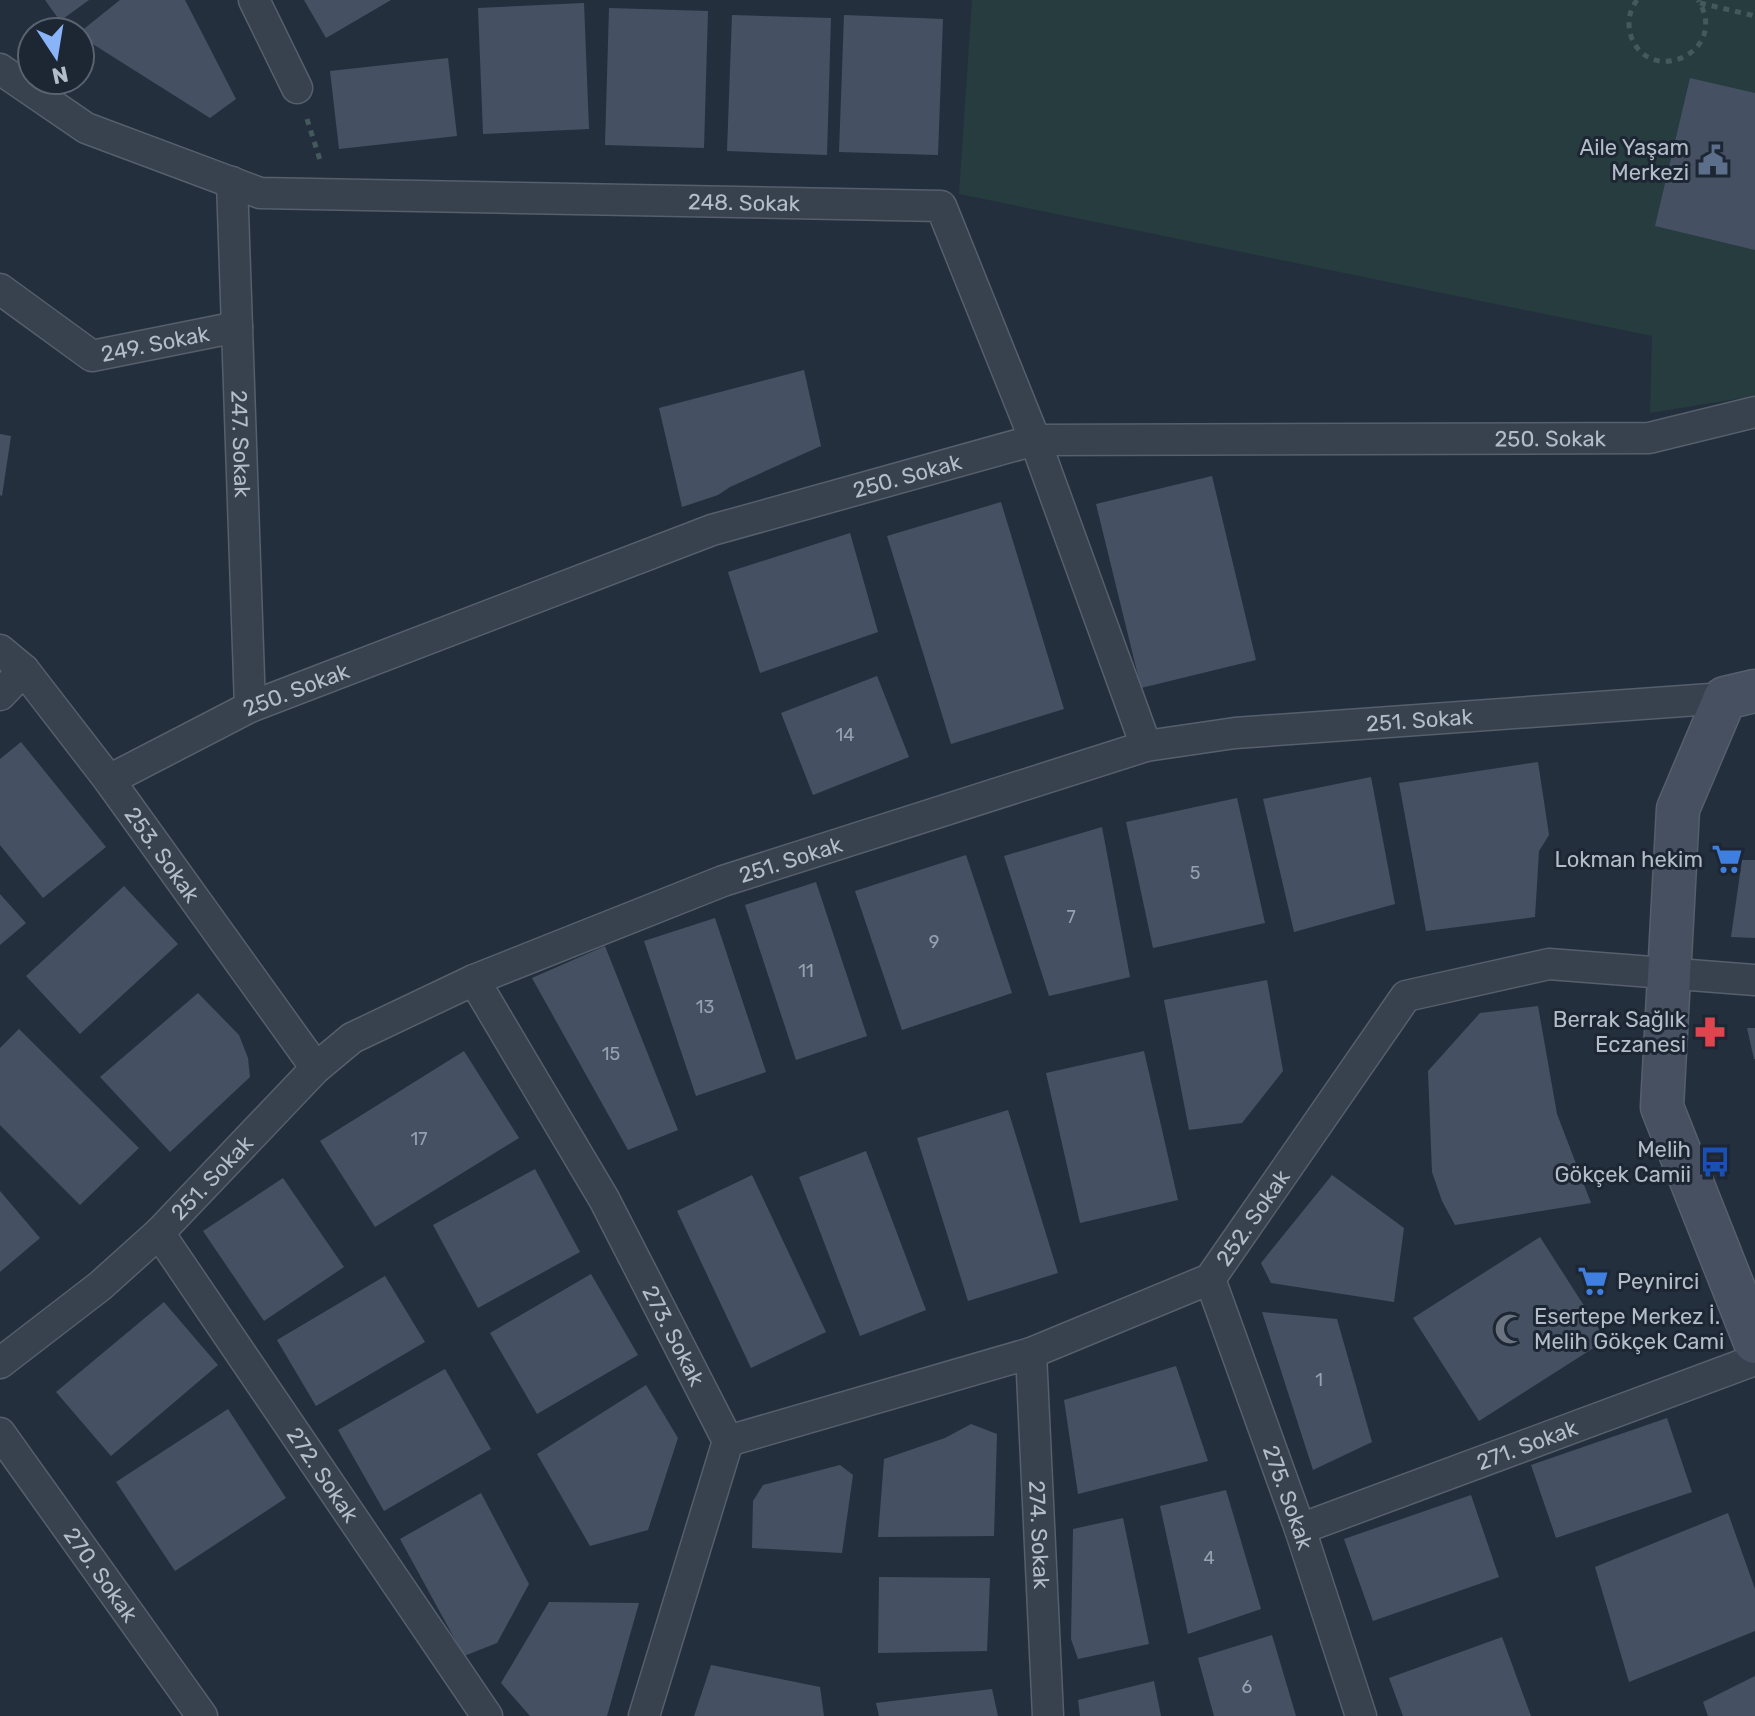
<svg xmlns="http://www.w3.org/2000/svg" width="1755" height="1716" font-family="Rubik,sans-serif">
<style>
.green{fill:#263c3f}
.building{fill:#455162}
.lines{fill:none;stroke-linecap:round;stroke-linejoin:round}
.street-casing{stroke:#565f6c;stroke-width:33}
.secondary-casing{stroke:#565f6c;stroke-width:45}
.path{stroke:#44595c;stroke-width:5;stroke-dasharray:6 6;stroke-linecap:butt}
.street{stroke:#38414e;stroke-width:30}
.secondary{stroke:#465061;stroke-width:42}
.labels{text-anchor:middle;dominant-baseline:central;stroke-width:6;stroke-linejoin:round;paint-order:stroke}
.number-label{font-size:18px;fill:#98a1af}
.poi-label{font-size:22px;fill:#b4bcc9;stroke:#1d2633;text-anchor:end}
.street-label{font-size:22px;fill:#b4bcc9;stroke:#1d2633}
</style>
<rect width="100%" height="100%" fill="#242f3e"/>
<path class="green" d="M972 0H1755V396L1650 413 1652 336 959 194Z"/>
<path class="building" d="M45 0H89L60 21Z
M120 0H185L236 99 210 118 80 36V32Z
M304 0H391L326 38Z
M584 3 589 129 483 134 478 8Z
M609 8 708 11 704 148 605 145Z
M732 15 831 18 827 155 727 151Z
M844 15 943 19 938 155 839 152Z
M448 58 457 136 339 149 330 71Z
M1690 78 1755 93V250L1655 226Z
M804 370 821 446 730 487 718 495 682 507 659 408Z
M0 434 11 436 2 496 0 495Z
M1212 476 1256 660 1141 688 1096 504Z
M1001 502 1064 709 951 744 887 536Z
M850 533 878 632 760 673 728 572Z
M877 676 909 757 813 795 781 713Z
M21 742 106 847 43 898 0 845V759Z
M1538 762 1549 835 1539 851 1535 917 1426 931 1399 783Z
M1371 777 1395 904 1294 932 1263 799Z
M1237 798 1265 923 1153 948 1126 822Z
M1102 827 1130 977 1049 996 1004 856Z
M966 855 1012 993 902 1030 855 891Z
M1742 860H1755V938L1731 937Z
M816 882 867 1036 796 1060 745 905Z
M124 886 178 944 80 1034 26 976Z
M0 894 26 923 0 945Z
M715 918 766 1072 696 1096 644 941Z
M605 946 678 1130 628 1150 532 978Z
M1267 980 1283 1071 1242 1123 1189 1130 1164 1000Z
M198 993 239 1035 248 1058 250 1077 170 1152 100 1077Z
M1538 1006 1557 1114 1591 1203 1455 1225 1442 1201 1432 1172 1428 1071 1480 1013Z
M1747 1028H1755V1059H1754Z
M19 1029 139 1148 80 1205 0 1125V1048Z
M464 1051 519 1138 375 1227 320 1141Z
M1144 1051 1178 1200 1080 1223 1046 1073Z
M1008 1110 1058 1273 968 1301 917 1138Z
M866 1151 926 1310 860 1336 799 1177Z
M535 1169 580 1252 478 1308 433 1225Z
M752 1175 826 1332 751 1368 677 1211Z
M1332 1175 1404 1228 1394 1302 1271 1283 1261 1263Z
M283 1178 344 1267 264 1321 203 1231Z
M0 1191 40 1238 0 1272Z
M1540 1237 1606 1340 1479 1421 1413 1318Z
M591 1274 638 1355 537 1414 490 1333Z
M385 1276 425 1342 316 1406 277 1340Z
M164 1302 218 1365 111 1456 56 1392Z
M1262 1312 1337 1319 1372 1442 1313 1470Z
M1176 1366 1208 1461 1078 1494 1064 1400Z
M445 1369 491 1449 384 1511 338 1430Z
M646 1385 678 1438 648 1530 590 1546 537 1454Z
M228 1409 286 1498 175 1571 116 1482Z
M1667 1418 1692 1492 1556 1538 1531 1465Z
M971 1424 997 1434 994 1536 878 1537 884 1459 945 1438Z
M840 1465 853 1475 842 1553 752 1548 753 1501 763 1485Z
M1226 1490 1261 1609 1188 1634 1160 1506Z
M481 1493 529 1584 497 1643 464 1656 400 1539Z
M1471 1495 1499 1577 1373 1621 1344 1539Z
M1728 1513 1755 1589V1631L1629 1682 1595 1567Z
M1123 1518 1149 1644 1078 1659 1071 1639 1073 1529Z
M879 1577 990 1578 987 1651 878 1653Z
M549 1602 639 1603 607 1716H530L501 1683Z
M1272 1635 1296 1716H1214L1198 1658Z
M1502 1637 1531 1716H1403L1389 1678Z
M711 1665 820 1687 824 1716H694Z
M1755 1676V1716H1708L1703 1702Z
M1154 1681 1161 1716H1080L1078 1700Z
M992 1689 998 1716H879L876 1703Z"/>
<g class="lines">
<g class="street-casing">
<g id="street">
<path d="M254 0 297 88"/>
<path id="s1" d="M0 69 86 128 260 193 941 206 1035 440 1146 746"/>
<path id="s2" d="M232 182 250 707"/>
<path id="s3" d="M0 289 92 356 237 327"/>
<path id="s4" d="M0 650 24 670 109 780 316 1068"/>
<path d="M0 695 24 670"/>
<path id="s5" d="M109 780 250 707 712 530 1035 440 1649 438 1755 412"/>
<path id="s6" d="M474 980 604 1199 728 1441 644 1716"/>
<path id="s7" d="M159 1233 487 1716"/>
<path id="s8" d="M1210 1279 1300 1529 1361 1716"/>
<path id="s9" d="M1031 1353 1048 1716"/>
<path id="s10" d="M0 1363 100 1286 159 1233 316 1068 352 1038 474 980 723 881 1146 746 1235 733 1725 698"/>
<path id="s11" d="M0 1433 202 1716"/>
<path id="s12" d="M728 1441 1031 1353 1210 1279 1406 996 1549 964 1755 980"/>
<path id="s13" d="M1300 1529 1755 1360"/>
</g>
</g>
<g class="secondary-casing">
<path id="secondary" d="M1755 691 1725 698 1678 809 1662 1107 1755 1342"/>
</g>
<path class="path" d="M1637 0C1629 11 1627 23 1631 36 1649 88 1731 52 1698 0
M1700 3 1755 16
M307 119 320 160"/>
<use href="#street" class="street"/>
<use href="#secondary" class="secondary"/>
</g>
<defs>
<g id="civic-bare" transform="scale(2.4)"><path d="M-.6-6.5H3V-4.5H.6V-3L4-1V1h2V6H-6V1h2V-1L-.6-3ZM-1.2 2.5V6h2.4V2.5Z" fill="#5c6f8a" stroke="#1d2633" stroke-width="2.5" paint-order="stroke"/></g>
<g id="supermarket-bare" transform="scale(2.4)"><path d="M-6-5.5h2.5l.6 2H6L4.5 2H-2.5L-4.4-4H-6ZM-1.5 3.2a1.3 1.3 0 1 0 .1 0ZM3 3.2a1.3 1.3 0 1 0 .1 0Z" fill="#3f7fe0" stroke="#1d2633" stroke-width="2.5" paint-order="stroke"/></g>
<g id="pharmacy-bare" transform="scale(2.4)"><path d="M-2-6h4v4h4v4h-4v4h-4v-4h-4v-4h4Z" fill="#e0444e" stroke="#1d2633" stroke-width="2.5" paint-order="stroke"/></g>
<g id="bus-bare" transform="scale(2.4)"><path d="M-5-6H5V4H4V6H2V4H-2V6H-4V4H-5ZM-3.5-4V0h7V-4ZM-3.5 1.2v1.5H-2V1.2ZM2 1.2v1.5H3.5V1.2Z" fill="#1a4fb4" stroke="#1d2633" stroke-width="2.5" paint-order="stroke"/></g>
<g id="mosque-bare" transform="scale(2.4)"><path d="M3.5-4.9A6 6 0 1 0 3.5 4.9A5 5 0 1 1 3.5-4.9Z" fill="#6b7280" stroke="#1d2633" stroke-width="2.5" paint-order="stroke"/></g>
</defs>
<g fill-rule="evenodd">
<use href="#civic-bare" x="1713" y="160"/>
<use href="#supermarket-bare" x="1727" y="859"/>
<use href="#pharmacy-bare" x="1710" y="1032"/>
<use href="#bus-bare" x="1715" y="1162"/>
<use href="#supermarket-bare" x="1593" y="1281"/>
<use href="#mosque-bare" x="1510" y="1329"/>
</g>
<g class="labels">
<g class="number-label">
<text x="845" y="735">14</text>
<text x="1195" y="873">5</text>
<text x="1071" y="917">7</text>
<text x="934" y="942">9</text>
<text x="806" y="971">11</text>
<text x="705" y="1007">13</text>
<text x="611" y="1054">15</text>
<text x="419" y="1139">17</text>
<text x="1319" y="1380">1</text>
<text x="1209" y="1558">4</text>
<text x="1247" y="1687">6</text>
</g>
<g class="poi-label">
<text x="1689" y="147">Aile Yaşam<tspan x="1689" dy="25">Merkezi</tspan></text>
<text x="1703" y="859">Lokman hekim</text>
<text x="1686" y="1019">Berrak Sağlık<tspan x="1686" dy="25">Eczanesi</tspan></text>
<text x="1691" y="1149">Melih<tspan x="1691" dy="25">Gökçek Camii</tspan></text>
<text x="1617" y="1281" text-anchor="start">Peynirci</text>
<text x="1534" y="1316" text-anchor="start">Esertepe Merkez İ.<tspan x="1534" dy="25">Melih Gökçek Cami</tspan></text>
</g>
<g class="street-label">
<text stroke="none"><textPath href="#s1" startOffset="774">248. Sokak</textPath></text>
<text stroke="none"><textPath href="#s3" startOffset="178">249. Sokak</textPath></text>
<text stroke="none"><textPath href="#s5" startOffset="1504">250. Sokak</textPath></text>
<text stroke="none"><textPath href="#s2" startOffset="262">247. Sokak</textPath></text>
<text stroke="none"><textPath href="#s5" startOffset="856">250. Sokak</textPath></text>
<text stroke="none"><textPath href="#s5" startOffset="208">250. Sokak</textPath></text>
<text stroke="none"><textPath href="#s10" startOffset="1602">251. Sokak</textPath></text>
<text stroke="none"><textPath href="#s4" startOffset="262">253. Sokak</textPath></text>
<text stroke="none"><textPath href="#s10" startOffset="954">251. Sokak</textPath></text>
<text stroke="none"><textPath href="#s10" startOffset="282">251. Sokak</textPath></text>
<text stroke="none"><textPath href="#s12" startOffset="584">252. Sokak</textPath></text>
<text stroke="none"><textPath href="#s6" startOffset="408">273. Sokak</textPath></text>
<text stroke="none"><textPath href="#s13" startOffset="242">271. Sokak</textPath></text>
<text stroke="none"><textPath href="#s7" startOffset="292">272. Sokak</textPath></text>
<text stroke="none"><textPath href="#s8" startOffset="232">275. Sokak</textPath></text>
<text stroke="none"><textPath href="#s9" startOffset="182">274. Sokak</textPath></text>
<text stroke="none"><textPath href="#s11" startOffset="174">270. Sokak</textPath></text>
</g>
</g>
<g transform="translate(56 56) rotate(168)"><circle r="38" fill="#1d2633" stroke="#59626f" stroke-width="2"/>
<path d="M0-6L14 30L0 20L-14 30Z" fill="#8ab4f8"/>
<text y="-12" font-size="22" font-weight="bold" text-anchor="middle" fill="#b4bcc9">N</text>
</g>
</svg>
